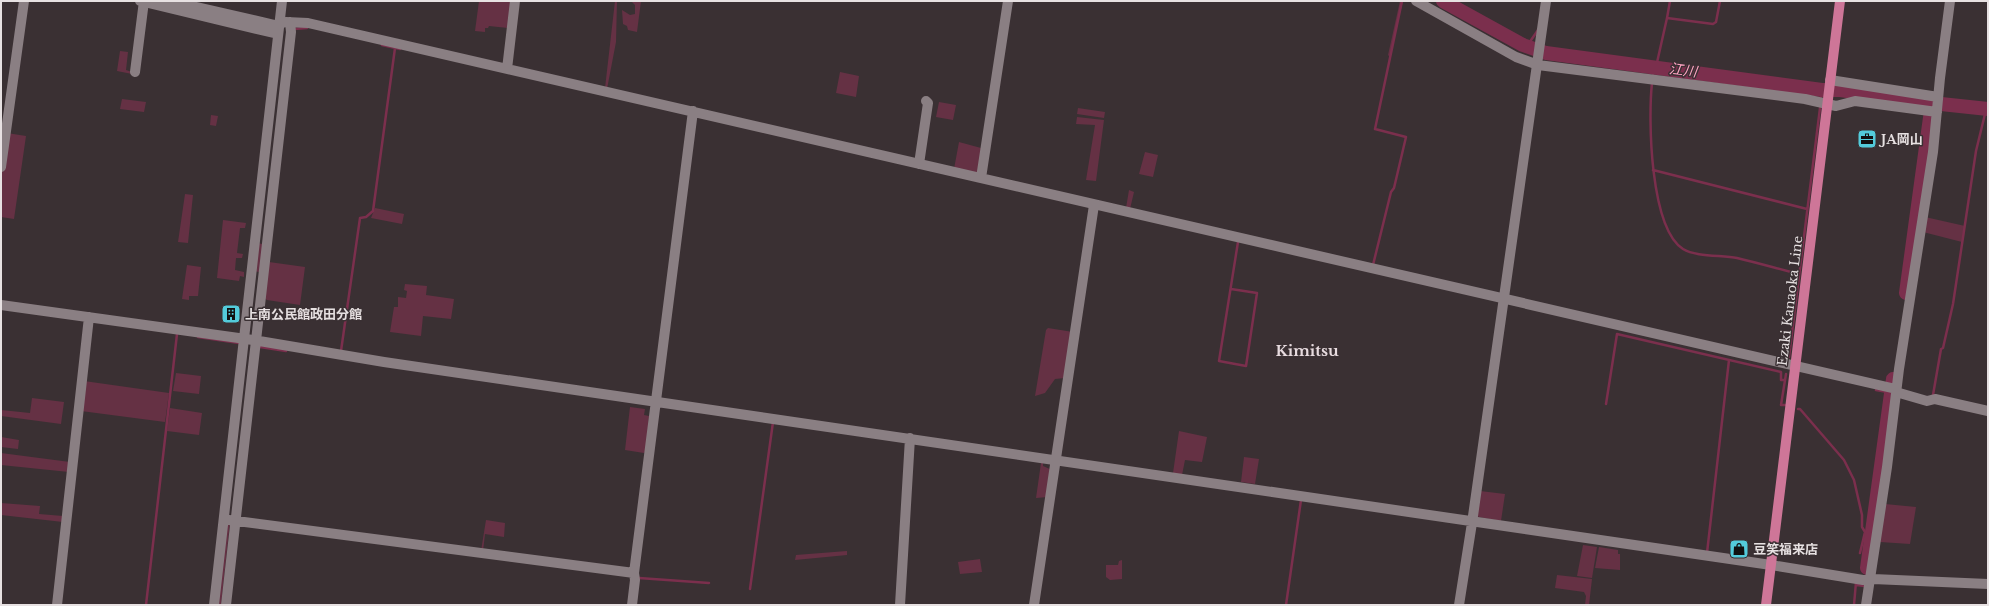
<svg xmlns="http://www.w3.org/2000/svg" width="1989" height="606" font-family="'Libre Baskerville','Noto Sans JP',serif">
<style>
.green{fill:#653144}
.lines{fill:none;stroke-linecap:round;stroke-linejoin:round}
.stream{stroke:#7b2f4d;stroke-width:2.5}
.river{stroke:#7b2f4d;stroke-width:14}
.minor{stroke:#8a7f83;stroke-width:10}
.major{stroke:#ce7698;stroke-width:10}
.labels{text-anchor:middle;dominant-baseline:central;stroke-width:3;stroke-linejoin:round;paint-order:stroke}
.poi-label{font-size:13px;font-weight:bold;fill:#e7e1e2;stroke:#3a3033;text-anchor:start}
.street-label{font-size:13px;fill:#e7e1e2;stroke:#3a3033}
.water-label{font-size:14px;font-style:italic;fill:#ffa4c3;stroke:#3a3033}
.quarter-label{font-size:15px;font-weight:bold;fill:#e7dbdf;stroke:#3a3033}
</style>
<rect width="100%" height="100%" fill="#3a3033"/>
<path class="green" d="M479 1H511L508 28 489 26 488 28H485V32L475 31Z
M615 1H617L616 42 607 89 605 88Z
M631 1H641L637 32 628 30 627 26 623 24 622 10 630 15 635 14V5Z
M1400 1H1403L1390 57 1388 55Z
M120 51 128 52 126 70 132 72V74L117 71Z
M840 72 859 76 856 97 836 93Z
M122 99 146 102 144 112 120 109Z
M939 102 956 105 953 120 936 117Z
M1078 108 1105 112 1104 118 1077 114Z
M211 115 218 116 216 126 210 125Z
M1077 117 1104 120 1096 181 1086 180 1095 125 1076 124Z
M7 133 26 136 14 219 1 217V178Z
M959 142 981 148 978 175 954 169Z
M1145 152 1158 155 1153 177 1139 174Z
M1129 190 1134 192 1130 209 1126 208Z
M185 194 193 195 188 243 178 242Z
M375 208 404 214 402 224 371 218Z
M1925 217 1965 226 1962 242 1923 232Z
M223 220 246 223 245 228H240L237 253 243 254 242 258H236L235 270 244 272V277L240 276 239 281 217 278Z
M256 243 263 244 260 272 253 271Z
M269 262 305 267 300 305 267 300 264 298Z
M187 265 201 267 198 296H189V300L182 299Z
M405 284 427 286 426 295 454 299 451 319 423 316 421 336 390 332 394 307H398V297L406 298 407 291 404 290Z
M1048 328 1073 332 1065 378 1055 379 1045 393 1035 396 1046 330Z
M176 373 201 376 199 394 173 391Z
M84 381 169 393 165 422 81 411Z
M32 398 64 402 61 424 1 416V410L30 413Z
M630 407 645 409 644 415 649 416 646 451 644 453 625 450Z
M170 408 202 413 199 435 167 431Z
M1179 431 1207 437 1202 462 1185 460 1182 475 1173 473Z
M1 437 19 440 18 449 1 447Z
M1 453 70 462 69 472 1 465Z
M1244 457 1259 459 1255 484 1241 482Z
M1041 463H1043V466L1052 470 1048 497 1036 498Z
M1480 491 1505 494 1501 521 1479 517 1476 515Z
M1 503 40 506 39 514 63 516V522L1 515Z
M1885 504 1916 507 1910 544 1880 542Z
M486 520 505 523 504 537 485 534 483 551H481Z
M230 522 221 605H216L225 523Z
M1583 545 1597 547 1592 578 1577 576Z
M1599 547 1618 550V554H1620V570L1595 568Z
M847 551V555L795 560 796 555Z
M980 559 982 572 960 574 958 562Z
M1122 560V579L1110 580 1106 577V565H1118L1119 561Z
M1557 575 1592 579 1589 605H1585L1586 596 1584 592 1555 588Z"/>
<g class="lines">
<path class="stream" d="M1667 18 1670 1
M294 29 307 28
M382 45 400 49
M1527 46 1538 30
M1656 67 1667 18 1713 24 1716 22 1720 1
M1653 74 1654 67
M1652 83C1648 119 1650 228 1683 249 1696 257 1722 255 1737 258 1758 263 1779 269 1799 274
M1821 98 1822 90
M1985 110 1986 109
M1653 170 1807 209
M1373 265 1391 192 1394 188 1406 137 1375 129 1402 1
M1231 289 1257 293 1246 366 1219 361 1238 242
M198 337 239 343
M260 347 286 351
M341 351 360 218 366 217 373 211 395 48
M1789 357 1820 108
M1876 390 1893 393
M1933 395 1941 349 1943 348 1953 304 1976 151 1985 114
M1606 404 1617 334 1781 372V380H1784
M1785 405H1781L1786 374
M1798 409H1800L1844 460 1854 480 1862 515V527L1865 532 1860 553
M1707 553 1729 360
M639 578 709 583
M1857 585 1864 586
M750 589 773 422
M146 605 177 334
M1286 605 1301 500
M1854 605 1856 582"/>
<path class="river" d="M1443 1 1523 45 1546 53 1822 90H1840L1935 103
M1941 104 1988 109
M1906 293 1932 103
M1867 568 1893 379"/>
<path class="minor" d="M140 1 278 34
M170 1 275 25 286 22 308 23 1896 389
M1416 1 1516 57 1538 65 1805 99 1836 106 1855 101 1937 112
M507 69 515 1
M135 72 144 1
M1830 80 1938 97
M919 164 928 103 926 101
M1 167 24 1
M981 178 1008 1
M1 305 253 340 384 362 1771 565 1863 580 1873 579 1988 584
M1896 392 1927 401 1935 399 1988 411
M229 520 634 573
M57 605 89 317
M214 605 282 1
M226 605 291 32 290 22
M632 605 635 580 634 573 693 111
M900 605 910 438
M1034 605 1094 205
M1459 605 1472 523 1546 1
M1866 605 1887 467 1899 369 1933 152 1940 78 1950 1"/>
<path class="major" d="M1766 605 1840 1"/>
</g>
<defs>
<g id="office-square" transform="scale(1)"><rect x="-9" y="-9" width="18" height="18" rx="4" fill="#53cbdb" stroke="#3a3033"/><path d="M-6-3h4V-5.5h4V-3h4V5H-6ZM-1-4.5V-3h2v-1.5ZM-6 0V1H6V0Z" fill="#111"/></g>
<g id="building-square" transform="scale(1)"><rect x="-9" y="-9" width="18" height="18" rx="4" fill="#53cbdb" stroke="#3a3033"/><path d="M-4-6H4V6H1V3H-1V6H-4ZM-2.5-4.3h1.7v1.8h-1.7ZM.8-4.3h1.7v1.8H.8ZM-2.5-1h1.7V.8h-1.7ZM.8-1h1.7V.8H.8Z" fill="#111"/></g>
<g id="shop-square" transform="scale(1)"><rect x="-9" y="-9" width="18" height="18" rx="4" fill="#53cbdb" stroke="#3a3033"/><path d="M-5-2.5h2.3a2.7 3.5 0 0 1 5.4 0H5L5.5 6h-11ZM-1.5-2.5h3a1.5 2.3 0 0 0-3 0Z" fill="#111"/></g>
</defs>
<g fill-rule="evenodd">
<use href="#office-square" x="1867" y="139"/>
<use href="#building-square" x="231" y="314"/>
<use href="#shop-square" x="1739" y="549"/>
</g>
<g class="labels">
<g class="poi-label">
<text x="1881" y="139">JA岡山</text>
<text x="245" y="314">上南公民館政田分館</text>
<text x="1753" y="549">豆笑福来店</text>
</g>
<g class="street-label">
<text transform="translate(1790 301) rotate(-83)">Ezaki Kanaoka Line</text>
</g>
<g class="water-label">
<text transform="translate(1683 70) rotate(7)">江川</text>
</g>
<g class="quarter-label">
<text x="1307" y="350">Kimitsu</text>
</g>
</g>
<rect width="1989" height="606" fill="none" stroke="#e7e1e2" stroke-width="4"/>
</svg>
